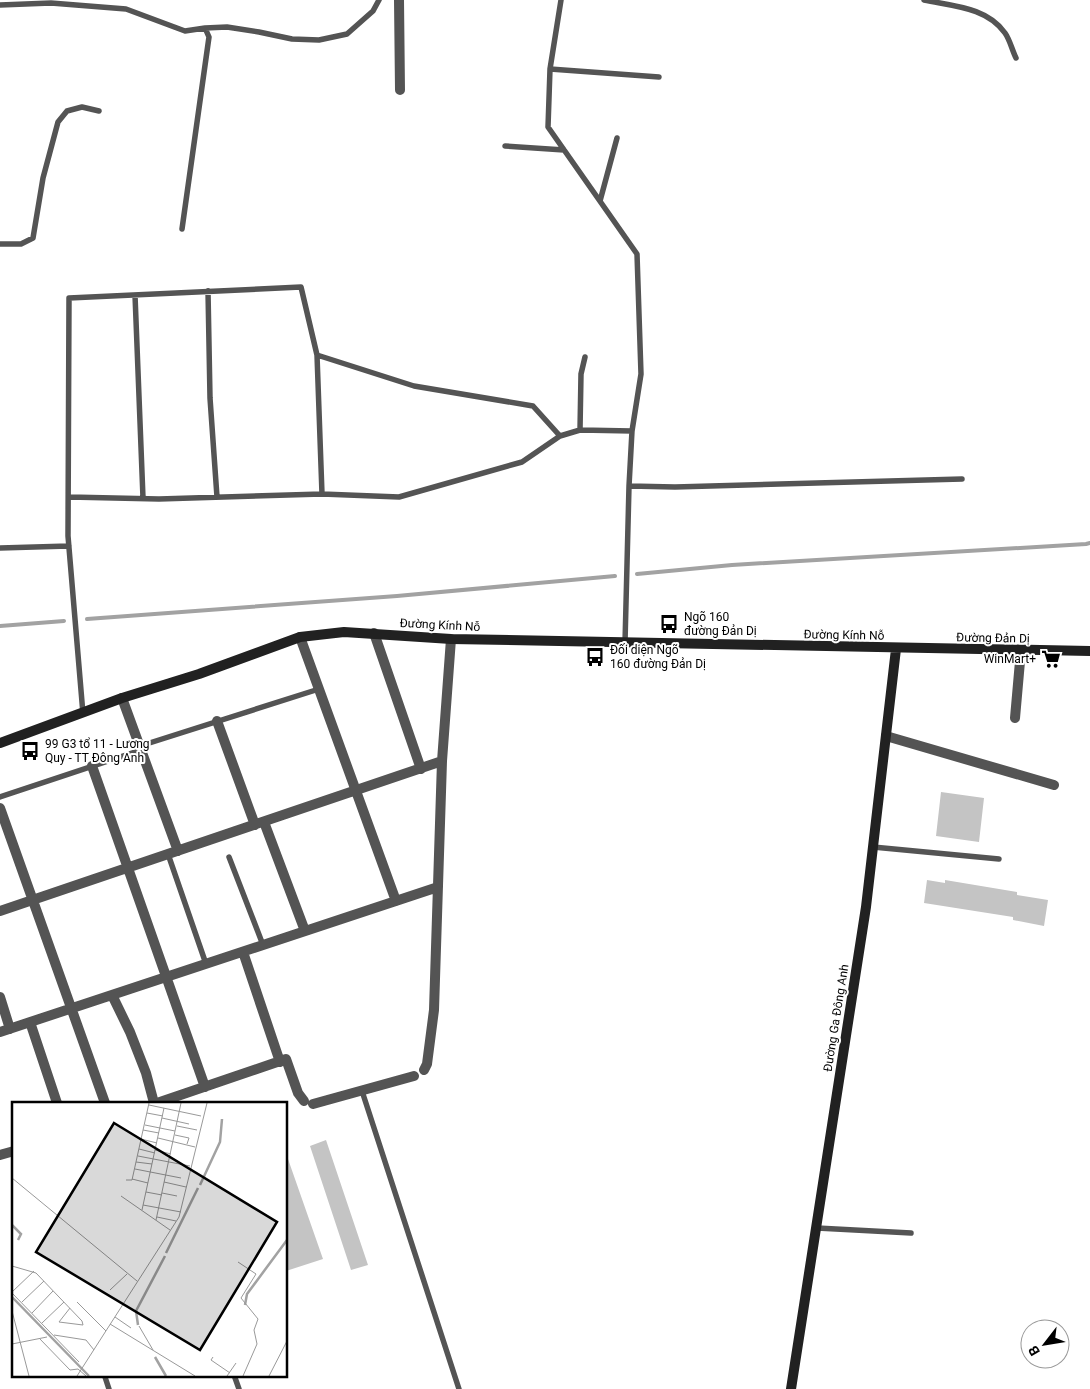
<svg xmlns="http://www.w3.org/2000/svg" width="1090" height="1389" font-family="Roboto,sans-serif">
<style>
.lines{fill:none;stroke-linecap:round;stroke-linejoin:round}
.stream{stroke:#a2a2a2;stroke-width:4}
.building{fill:#c4c4c4}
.lane{stroke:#545454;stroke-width:5.5}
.street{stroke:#545454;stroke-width:10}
.secondary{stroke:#212121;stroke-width:10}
.labels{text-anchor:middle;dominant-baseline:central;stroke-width:4;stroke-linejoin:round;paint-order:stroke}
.poi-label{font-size:12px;fill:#000;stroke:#fff;text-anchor:start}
.street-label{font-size:12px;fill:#000;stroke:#fff}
.inset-river{fill:none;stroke:#a2a2a2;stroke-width:2.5}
.inset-road{fill:none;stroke:#999;stroke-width:1}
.view{fill:#000;fill-opacity:0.15;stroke:#000;stroke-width:2.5}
.inset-edge{fill:none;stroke:#000;stroke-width:2.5}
</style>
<rect width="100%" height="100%" fill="#fff"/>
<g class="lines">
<path class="stream" d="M637 574 732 565 1086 544 1090 543
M87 619 397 596 615 576
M0 626 64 621"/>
</g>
<path class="building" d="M941 792 984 798 979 842 936 836Z
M927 880 945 883V880L1017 892V895L1048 900 1044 926 1013 920V917L924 903Z
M326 1140 368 1265 351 1270 310 1146Z
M286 1159H288L323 1259 286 1271Z"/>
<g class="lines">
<path class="lane" d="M561 0 550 69 548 127 637 254 641 374 632 431 629 486 625 643
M924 0C952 6 987 7 1005 33 1010 40 1012 50 1016 58
M0 5 51 3 126 9 185 31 205 28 227 27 259 32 292 39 319 40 347 34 373 11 379 0
M550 69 659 77
M505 146 564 150
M600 201 617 138
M182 229 209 37 205 28
M0 244H21L33 238 43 178 58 122 67 111 82 107 99 111
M208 291 210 398 217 497
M135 295 143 498
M580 430 632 431
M560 436 580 430 581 374 585 357
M629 486 675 487 962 479
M69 497 159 499 322 494
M0 548 69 546
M83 714 68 536 69 298 301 287 317 355 322 494 399 497 522 462 560 436 533 406 414 386 317 355
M140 746 319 689
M0 797 141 750
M873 847 999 859
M168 854 206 964
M229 857 263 945
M362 1091 459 1389
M817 1228 911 1233
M234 1375 239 1389
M105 1377 109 1389"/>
<path class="street" d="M399 0 400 90
M374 633 421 769
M300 637 396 901
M122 698 178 851
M1015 718 1021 650
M217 721 255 825
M886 736 1054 785
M92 766 205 1087
M0 808 105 1103
M264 822 305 931
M0 911 442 761
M243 952 280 1062
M112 995 130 1032 146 1073 154 1103
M0 997 10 1029
M30 1022 57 1103
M0 1032 438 887
M424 1070 427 1064 434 1010 442 761 451 639
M157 1103 286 1059 298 1093 304 1101
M313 1104 414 1076
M0 1155 14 1151"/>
<path class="secondary" d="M0 743 122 698 199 674 300 637 344 632 451 639 1090 651
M791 1389 866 907 896 649"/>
</g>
<defs>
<g id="bus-bare" transform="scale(1.5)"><path d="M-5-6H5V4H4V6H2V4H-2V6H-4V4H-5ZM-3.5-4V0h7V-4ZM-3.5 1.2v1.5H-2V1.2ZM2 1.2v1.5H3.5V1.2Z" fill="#000" stroke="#fff" stroke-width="2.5" paint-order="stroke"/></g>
<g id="supermarket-bare" transform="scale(1.5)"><path d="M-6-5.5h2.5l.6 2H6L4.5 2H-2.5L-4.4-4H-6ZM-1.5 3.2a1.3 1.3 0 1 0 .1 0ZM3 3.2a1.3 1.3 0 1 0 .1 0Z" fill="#000" stroke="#fff" stroke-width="2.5" paint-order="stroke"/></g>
</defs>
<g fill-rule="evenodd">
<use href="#bus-bare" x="669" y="624"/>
<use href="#bus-bare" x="595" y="657"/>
<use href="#supermarket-bare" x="1051" y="659"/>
<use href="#bus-bare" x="30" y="751"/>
</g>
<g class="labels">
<g class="poi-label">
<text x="684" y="617">Ngõ 160<tspan x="684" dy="14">đường Đản Dị</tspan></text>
<text x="610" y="650">Đối diện Ngõ<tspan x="610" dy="14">160 đường Đản Dị</tspan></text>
<text x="1036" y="659" text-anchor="end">WinMart+</text>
<text x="45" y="744">99 G3 tổ 11 - Lương<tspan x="45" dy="14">Quy - TT Đông Anh</tspan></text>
</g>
<g class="street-label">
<text transform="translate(440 625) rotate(3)">Đường Kính Nỗ</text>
<text transform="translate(844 635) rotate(1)">Đường Kính Nỗ</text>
<text transform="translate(993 638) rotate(1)">Đường Đản Dị</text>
<text transform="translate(836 1018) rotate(-81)">Đường Ga Đông Anh</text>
</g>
</g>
<g transform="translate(12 1102)">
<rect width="275" height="275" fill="#fff"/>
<path class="inset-river" d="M188 83 208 40 210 17M0 123 9 132 6 138M154 151 186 86M0 195 77 274M233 203 235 192 275 138M126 223 124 209 153 154M143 255 154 274"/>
<path class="inset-road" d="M137 3 189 14M135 11 151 14M150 16 177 22M133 23 163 29M165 24 185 28M131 28 147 31M163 33 177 36 175 42M146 36 183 45M129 37 145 41M127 47 143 51M143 48 159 52M126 54 178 64M124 60 140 62M123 67 169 76M0 76 125 179M120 77 136 81M114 78H120L137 1M152 80 174 85M134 90 150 93M150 91 165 94M109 94 158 128M131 103 169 110M130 108 152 6M145 115 164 119M144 118 169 1M226 160 244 172 229 196 246 217 242 228 245 242 231 274M0 164 24 171 70 219 71 223 47 220 58 206M98 188 115 172M0 190 22 169M0 191 67 260M10 200 32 179M65 200 94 229M0 209 17 274M20 211 41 189M103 215 119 226M30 221 52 200M98 222 183 274M127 224 141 248M42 233 74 238 82 248M27 236 58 268 66 267 74 274M0 242 35 235M201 255 199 258 218 271M65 274 167 115 195 1M215 274 224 261M257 274 275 239"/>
<path class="view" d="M102 21 265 120 188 248 24 150Z"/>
<rect width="275" height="275" class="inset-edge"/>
</g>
<g transform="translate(1045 1344) rotate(239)"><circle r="24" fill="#ffffff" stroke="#999999"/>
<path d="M0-4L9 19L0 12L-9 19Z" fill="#000000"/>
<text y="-8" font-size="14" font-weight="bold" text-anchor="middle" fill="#000000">B</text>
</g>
</svg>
